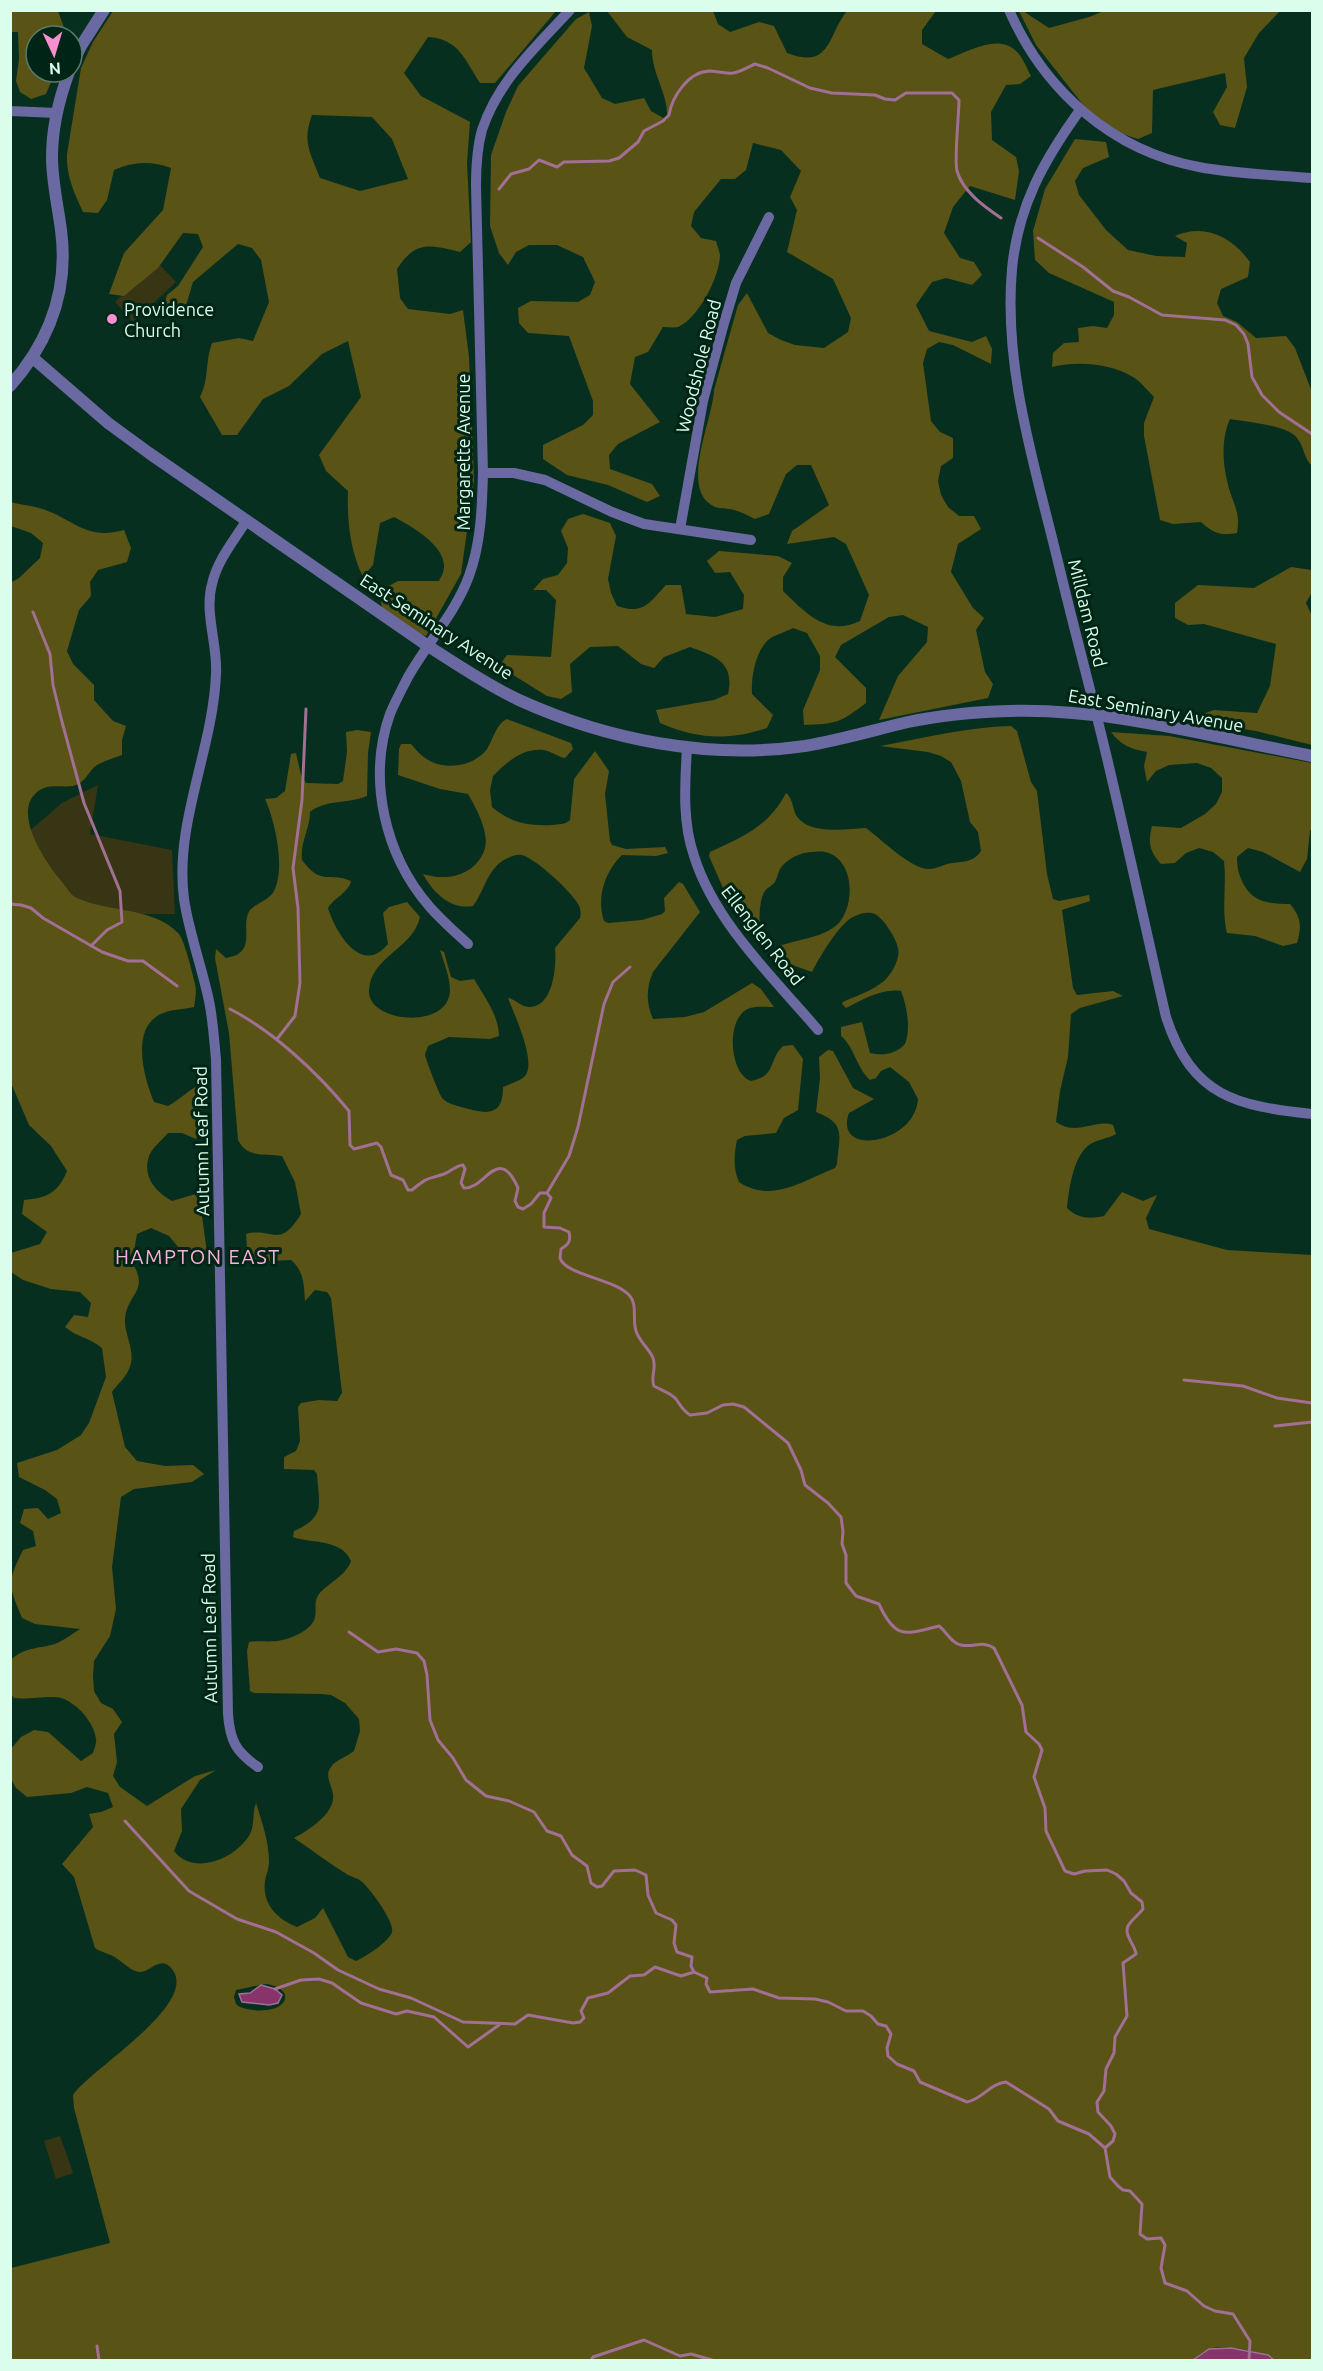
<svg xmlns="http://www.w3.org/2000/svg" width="1323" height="2371" font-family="Ubuntu,sans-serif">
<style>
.green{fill:#383514}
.forest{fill:#595316;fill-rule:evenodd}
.water{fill:#88346b;stroke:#a17092;stroke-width:1.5}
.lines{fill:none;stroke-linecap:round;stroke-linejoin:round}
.stream{stroke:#a17092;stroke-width:3}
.minor{stroke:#6a69a1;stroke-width:10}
.tertiary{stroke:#6a69a1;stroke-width:12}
.poi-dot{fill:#f790cf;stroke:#002516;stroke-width:2}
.labels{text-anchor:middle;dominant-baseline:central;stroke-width:6;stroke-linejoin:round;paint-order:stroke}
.poi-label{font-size:18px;fill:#dafdec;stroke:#002516;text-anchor:start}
.street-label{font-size:18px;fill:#dafdec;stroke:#002516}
.neighbourhood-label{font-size:20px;letter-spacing:1.5px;fill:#fab1db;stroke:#002516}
</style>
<rect width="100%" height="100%" fill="#072f20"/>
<path class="green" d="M157 262 176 282 133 322 115 302Z
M98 785 90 834 172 850 175 914H75L19 840 62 803Z
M60 2136 73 2173 56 2179 44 2141Z"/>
<path class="forest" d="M11 10 58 11 67 36H36V72H55L46 94 31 99 20 92 16 81 19 59 18 32H11Z
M113 11H556L495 83H480C465 60 459 39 428 37L404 73 421 96 470 122 467 163 471 242 460 252C430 245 416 240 397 269L400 298 408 309 450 314 463 310 469 357 474 480 461 574 426 636 397 625 385 617 381 603 385 588 398 581H439C441 577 444 572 444 567 445 545 411 526 394 517L380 523 373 565 363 577C350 550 347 521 348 491L326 471 319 455 361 397 348 341 322 354 289 386 263 399 237 435H222L200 397C209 380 205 361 212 343L239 338 253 341 269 302 261 260 252 248 238 244 193 282 185 309 174 319 163 309 167 295 178 286 203 247 198 234 183 233 158 268 124 296 109 294 124 253 163 210 171 168C152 161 133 161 114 170L107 200 98 213 83 212C74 192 66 176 67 154L81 68 93 42ZM312 115 372 117 392 139 408 179 360 191 320 178C310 152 302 142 312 115Z
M607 11H713L718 24 730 32 759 22 774 26 787 53C831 70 827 36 847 11H936L922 30V44L948 59C967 52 998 33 1016 51 1023 57 1027 69 1031 76L1020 84 1006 85 991 112 992 140 1016 157 1019 171 1015 200 970 186 953 207 944 233 960 258 974 262 982 275 972 285 946 278 932 282 916 305 929 331 972 342 986 336 992 349 991 364 953 345 939 342 927 349 923 363 931 421 940 432 953 438V458L941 466 938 481 941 495 948 507 959 516H974L981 529 958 544 951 572 973 608 984 618 976 630 985 672 993 684 988 698 879 720 898 676 927 642 928 627 903 615 889 617 841 645 835 657 866 688V703C840 723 836 724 804 725L803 710 820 670V656L807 633 793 628C786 632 774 635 768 640 755 652 751 678 752 694L773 715 767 728C727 741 698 739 660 723L656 710 714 700 728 694C735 662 715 656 690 647L664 657 654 668 641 664 618 646 590 647 570 664 572 692 561 699 547 696 499 666 507 655 551 657 556 600 546 590H533L543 579 558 575 567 563 568 548 561 531 568 519 583 514 610 523 616 536 608 579 611 593 617 606C644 615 649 603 666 585H681L686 614 715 617 743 609 744 595 730 572 715 573 707 561 719 551 778 556 792 563 783 577V591C806 613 827 637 860 621L869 595 846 544 834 537 787 544 792 531 829 505 811 465H797L786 474 769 514 755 519C747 515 738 510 729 509 724 508 720 509 715 507 678 491 713 420 714 390L738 305 747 293 768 333 781 340 795 345 824 348 848 332 851 318 833 279 787 252 797 210 790 197 801 171 781 150 753 143 746 170 735 179H721L694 212 691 226 701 238 716 241C717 245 719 250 720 255 720 276 698 319 678 327 674 328 668 327 663 327L648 352 635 357 630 384 660 422 618 444 609 455 610 469 652 484 660 496 647 502 608 485 567 475 543 459V445L583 425 593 415V401L569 336 528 333 519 323 518 308 531 301 578 302 590 295 595 282 583 257 557 245H529L516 252 508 265 499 253 490 226 491 155 506 112 518 86 576 19 589 12 592 26 584 68 602 98 615 104 644 98 651 111 667 120C669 93 652 76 652 50L627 37Z
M1019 11H1023L1049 28 1089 17 1104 11H1280L1259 33 1244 58 1247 87 1235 128 1220 125 1213 112 1227 87 1225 73 1153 90 1152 133 1138 139 1110 130 1084 106 1036 45Z
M1075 139 1106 142 1109 157 1083 168 1075 181 1079 195 1106 230 1128 250 1156 256 1185 257 1187 243 1175 236C1205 223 1232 237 1250 262L1248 277 1221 289 1217 303 1223 316 1237 322 1256 338 1286 336 1295 348 1312 392V466C1304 459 1304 446 1297 438 1287 425 1247 422 1230 419 1220 441 1223 469 1230 492 1236 509 1240 515 1237 533 1221 536 1213 533 1201 522L1173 524 1160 520 1144 436V423L1154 397C1147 390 1140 381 1133 377 1110 363 1077 361 1052 367L1053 353 1064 343 1079 342 1078 328 1093 326 1107 328 1114 315V302L1049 273 1035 260 1033 231 1045 189Z
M11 502C20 505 30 505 39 508 74 518 84 541 124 530L131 548 127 562 98 570 90 582 91 596 79 610 67 651 73 664 94 685V700L113 721 126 726 122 740V755C114 758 104 761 97 765 88 771 86 783 73 786 59 788 46 782 35 794 13 816 48 866 63 883 67 888 70 894 75 897 107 913 152 906 178 933 184 938 193 975 195 984 197 991 195 1000 194 1007 185 1009 175 1009 166 1012 129 1023 143 1076 154 1102L168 1106C181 1099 189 1089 203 1083 201 1101 203 1124 196 1139L182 1133H168C162 1140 152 1148 149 1156 142 1177 156 1192 172 1201L199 1193 207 1253 193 1256 179 1248 169 1236 151 1228 137 1234 132 1262C150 1292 127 1293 125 1319 124 1335 137 1353 129 1369 126 1377 117 1385 112 1392L125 1447 137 1461 165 1466 193 1465 204 1474 192 1482 134 1489 121 1497 112 1567 116 1609 110 1636 94 1661 93 1676 94 1691 101 1703 113 1709 122 1722 114 1734 117 1762 113 1776 120 1787 147 1806 195 1776 216 1770 200 1780 181 1809 182 1831 174 1851C194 1877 237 1858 250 1834 255 1825 252 1813 256 1803 262 1822 269 1842 269 1862 269 1869 266 1875 265 1881 262 1904 277 1919 297 1927L315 1918 323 1908 348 1957 356 1961C365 1957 389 1942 392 1932 395 1922 369 1887 361 1881 357 1878 352 1877 348 1875 330 1864 312 1850 294 1838 308 1831 336 1813 333 1794 332 1785 324 1776 331 1767 335 1760 347 1757 354 1751L360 1731 359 1719 345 1703 331 1695 321 1694 254 1693 250 1691 247 1651 249 1642C260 1640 271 1643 282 1640 293 1638 313 1629 315 1617 317 1608 313 1602 319 1594 329 1582 346 1576 351 1561 341 1538 311 1544 293 1537L294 1531C326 1517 319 1505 317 1474L314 1470 284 1469V1457L296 1451 300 1441 298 1407 301 1403 319 1400 337 1401 342 1393 331 1298 327 1292 315 1290 305 1301C304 1285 304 1271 291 1260L248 1262 246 1234C273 1227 279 1250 301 1214L295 1182 282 1156C265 1153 248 1159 238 1140L229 1033 215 958 216 949 226 958C259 953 239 926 250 910 257 902 270 901 275 889 285 866 275 821 265 799L276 798 285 791 291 754 296 753 301 775 306 783 338 784 343 781 347 752 346 732 357 730 371 732 368 753 367 796C349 804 325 799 310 812 310 829 300 842 302 860 322 887 328 871 351 881 349 892 334 898 328 908 335 931 361 977 388 944L383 913 389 907 407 902 420 917C413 949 371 956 369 990 366 1022 448 1031 450 991 450 977 444 963 440 950L444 952 451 977 460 981 474 979C484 996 499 1016 499 1036L490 1039 449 1037 428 1046C427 1050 425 1052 425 1055 426 1060 440 1097 443 1099 448 1104 458 1106 465 1108 489 1115 503 1115 503 1087 510 1084 520 1081 525 1076 537 1062 514 1014 508 998 515 999 518 1004 524 1006 553 1014 557 966 555 948L580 918C581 913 581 909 578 904 571 891 536 859 522 855 518 854 512 856 508 858 488 866 485 890 473 906 451 910 433 893 423 874 447 882 477 875 485 848 489 831 476 808 468 794L440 789 398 775 399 749 401 744H411C417 751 423 758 432 762 450 770 475 765 487 749 493 740 496 724 507 719L571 743 573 749 565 758C558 757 551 751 543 750 522 748 506 763 493 776L490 790 492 807C511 823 527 826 552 825 559 824 565 825 570 820L574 779 595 751 609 771 605 794 610 841 612 845 626 849 665 847 668 853 656 856 622 855C605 871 596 898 604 921L608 923 642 920 662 914 665 911 664 898 679 882 683 884 700 912 653 972C646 988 646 1003 653 1019L685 1017 704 1012 752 983 761 989 774 1007C767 1007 757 1006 750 1008 725 1016 729 1074 751 1081 777 1076 768 1060 783 1046L793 1045 803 1059 798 1110 784 1118 776 1133 745 1136 737 1140C734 1155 733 1169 739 1182 772 1204 804 1180 835 1168L837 1164C839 1135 847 1124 816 1112L820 1078 819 1057 828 1050 833 1051 853 1088 874 1099 849 1113C833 1157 915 1145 918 1099L909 1082 890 1067 881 1071 876 1078 870 1080C856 1067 855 1048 841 1036V1027L862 1022 870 1053C883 1056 896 1054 905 1044 911 1029 907 1006 901 991 882 988 862 1000 846 1008L842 1004 843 1002C858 995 881 988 890 974 895 967 900 956 898 948 896 938 884 919 875 914 868 911 859 914 853 917 839 924 819 958 812 972 800 967 778 963 773 951L776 947C794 940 816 939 833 928 856 913 857 859 825 852 821 851 815 852 811 852 800 853 791 857 783 865 778 870 778 876 775 882 773 885 768 887 765 891 759 899 759 921 760 931L723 888 709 856 710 852C744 836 768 827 786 793 794 799 792 811 798 818 813 835 846 829 866 828 881 839 911 869 929 869 937 869 944 864 952 863 964 862 975 861 981 851L978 832 970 822 961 781 951 762 941 756 928 752 880 746C923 738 967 727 1011 726L1017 731 1031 782 1037 791 1047 874 1053 899 1059 901 1089 895 1090 901 1062 910 1073 988 1077 995 1113 991 1123 996 1080 1008 1071 1014 1068 1057 1060 1091 1056 1122C1078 1137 1095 1118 1113 1125L1116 1134C1108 1139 1097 1139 1089 1145 1073 1157 1069 1189 1067 1208 1078 1219 1090 1219 1104 1216L1122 1192 1143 1201 1157 1195 1146 1218 1149 1229 1227 1250 1312 1255V2360H1274C1263 2351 1222 2344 1209 2349 1203 2351 1197 2357 1193 2360H11V2268L110 2243 74 2108 73 2095C89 2070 200 2004 172 1969 160 1954 150 1973 139 1972 131 1971 123 1962 116 1958 109 1953 102 1953 95 1948L74 1877 62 1864 93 1827 89 1814 101 1812 113 1807 108 1793 87 1787 71 1793 27 1797 16 1788 11 1779 10 1750 21 1737 34 1730 48 1732 81 1761 93 1753C94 1749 97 1743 96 1739 94 1722 77 1703 61 1698 52 1695 27 1700 14 1698L11 1694V1660C24 1647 38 1649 55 1644 63 1641 72 1634 80 1629L35 1624 22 1618C8 1584 7 1583 23 1550L36 1546 33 1531 20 1523 24 1509 38 1508 48 1519 61 1513 57 1499 45 1490 19 1477 17 1463 57 1450 81 1435 89 1423 106 1377 102 1348C89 1337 78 1338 65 1327L74 1315 88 1317 91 1303 80 1292 51 1289 23 1280 11 1272V1253L40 1244 47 1232 22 1214 24 1200C47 1198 58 1193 67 1171L51 1146 29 1125 11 1083 10 583 19 578 40 558 43 543 31 533 11 526ZM265 1984C274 1984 293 1992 282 2004 274 2013 243 2012 236 2004L234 1997 236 1990Z
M1291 567 1312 570V592L1306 603 1312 616V745L1256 731 1212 724 1200 715 1214 710 1257 713 1270 686 1276 644 1204 624 1188 625 1175 618V603L1198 585 1254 588Z
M1111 732 1169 736 1312 763V829L1310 831 1307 859 1300 872 1263 852 1248 848 1237 857C1237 869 1239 875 1244 885 1255 904 1270 903 1290 904 1301 917 1302 926 1297 943L1283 946 1255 936 1227 933C1221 909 1227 885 1224 861L1213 852 1199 848 1186 853 1175 863 1161 864C1149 851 1148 842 1152 826L1181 828 1205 814 1216 804 1222 792V778L1211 768 1197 763 1169 765 1156 771 1147 782 1144 766 1147 752C1130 749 1121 745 1111 732Z"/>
<path class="water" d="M261 1985 275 1989 282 1995 278 2003 269 2005 242 2002 239 1994 250 1993Z
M1231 2348 1268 2355 1274 2360H1193L1209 2349Z"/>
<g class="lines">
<path class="stream" d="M499 189 511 174 529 169 539 160 557 167 564 162 609 161 619 158 638 142 644 131 663 121 669 115C672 97 688 72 709 71 717 71 724 74 733 73 740 72 748 67 755 64L768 68 810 88 832 93 875 95 885 99 895 100 906 93H952L959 100C959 116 954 158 957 171 963 192 985 207 1001 218
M1038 238 1083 267 1113 291 1129 297 1162 315 1225 320 1236 325 1244 334 1248 344 1252 377 1262 395 1279 412 1312 434
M33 612 50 654 53 685 61 718 84 803 120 891 122 922 107 930 91 946
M10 904 21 905 31 908 43 918 102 952 128 961H143L177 986
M230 1009C273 1031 318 1073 349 1111L350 1145 354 1149 377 1143 381 1147 391 1175 403 1180 408 1190H412C429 1176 426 1180 444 1174 452 1171 455 1166 463 1165L465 1169 461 1183 464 1188C485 1190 498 1143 518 1188L515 1201 518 1207 523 1209 531 1204 540 1193H547L551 1198 544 1213V1227L560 1228 569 1232C571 1241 569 1244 561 1249 561 1252 560 1255 560 1258 565 1275 615 1279 629 1295 638 1304 632 1319 636 1331 640 1343 649 1348 653 1358 657 1368 650 1377 654 1386 661 1390 671 1393 676 1399 681 1406 682 1410 690 1415L707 1413 723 1405 733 1404 744 1407 788 1443 801 1470 805 1485 828 1503 841 1517 843 1531 842 1544 846 1555V1583L856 1596 879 1604C896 1641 906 1634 939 1626 946 1631 952 1644 961 1645 973 1648 983 1640 994 1648L1022 1705 1026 1732 1039 1744 1042 1750 1034 1777 1045 1808 1046 1831 1065 1871 1074 1874 1085 1871 1107 1870 1116 1874 1124 1881 1131 1893 1142 1902 1143 1909C1139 1914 1134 1918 1130 1923 1121 1933 1135 1944 1136 1954L1123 1963 1127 2016 1115 2037 1114 2053 1106 2069 1104 2091 1097 2102 1098 2112 1111 2126 1115 2134 1113 2141 1105 2148
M277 1039 295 1016 300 983 298 908 293 868 302 800 306 709
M547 1193 569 1156 578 1127 604 1004 613 982 630 967
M1184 1380 1243 1386 1277 1398 1312 1403
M1275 1426 1312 1422
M349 1632 378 1652 396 1649 417 1653 424 1661 427 1675 430 1720 438 1740 453 1758 466 1780 486 1796 509 1801 534 1812 547 1831 561 1836 572 1855 587 1866 591 1883 597 1887 602 1886 614 1871 635 1870 646 1875 648 1895 656 1913 672 1920 676 1925 674 1943 677 1952 692 1957 691 1966 694 1972 707 1978 706 1984 710 1992 753 1989 779 1998 815 1999 828 2002 846 2011H863L871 2016 878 2024 886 2026 891 2034 887 2048 888 2056 897 2064 914 2071 920 2082 967 2102C983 2099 989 2084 1006 2082L1049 2109 1058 2121 1089 2134 1105 2148 1110 2177 1118 2186 1123 2190 1130 2191 1142 2204 1140 2234 1147 2239 1161 2238 1165 2245 1161 2268 1165 2283 1187 2291 1204 2306 1215 2311 1233 2314 1250 2341 1249 2360
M125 1821 189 1891 237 1919 276 1932 314 1953 338 1970 379 1989 411 1998 463 2022 515 2024 528 2015 573 2023 580 2022 584 2018 581 2011 588 1998 608 1993 630 1976 644 1975 655 1967 681 1976 694 1972
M275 1989 301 1980 319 1979 332 1983 361 2003 396 2014 407 2011 434 2017 468 2047 499 2025
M97 2346 99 2360
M591 2360 593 2357 644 2340 680 2356 691 2354 712 2360"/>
<path class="minor" d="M1009 10C1044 90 1112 151 1199 167 1236 174 1275 175 1312 178
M1080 110C1044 160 1018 206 1012 269 1003 370 1036 469 1059 566 1074 629 1091 691 1106 754 1127 842 1146 930 1166 1017 1192 1097 1237 1106 1312 1114
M10 111 57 113
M483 473H514L545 480 612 512 644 524 751 540
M247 520C234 540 217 561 212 584 204 613 218 645 216 674 213 750 174 823 184 899 189 933 202 967 209 1001 213 1020 214 1040 216 1059L228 1714C230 1741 236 1752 258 1767
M680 529 703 401 724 323 736 283 769 217
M687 747C685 784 682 821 694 856 715 923 774 978 818 1030
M468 944C455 932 441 920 429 906 385 855 367 779 390 714 395 702 402 689 408 677 427 643 455 614 469 576 481 543 482 509 483 473L476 186C476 167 477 148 482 130 498 81 536 47 570 10"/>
<path class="tertiary" d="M72 64 81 46 104 10
M33 358 108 423 149 453 428 646C458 665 487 685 519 700 607 740 709 760 805 746 840 740 874 730 908 722 941 715 975 712 1009 711 1111 708 1213 737 1312 756
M10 386C49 342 69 290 61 230 58 206 52 182 52 157 52 128 59 99 69 72"/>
</g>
<circle class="poi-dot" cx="112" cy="319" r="6"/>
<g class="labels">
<g class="poi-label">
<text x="124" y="309">Providence<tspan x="124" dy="21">Church</tspan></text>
</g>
<g class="street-label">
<text transform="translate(698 366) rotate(-76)">Woodshole Road</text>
<text transform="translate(463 452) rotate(-90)">Margarette Avenue</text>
<text transform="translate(1088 613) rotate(76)">Milldam Road</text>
<text transform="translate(437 626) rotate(33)">East Seminary Avenue</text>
<text transform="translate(1156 710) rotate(10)">East Seminary Avenue</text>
<text transform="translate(763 935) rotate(52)">Ellenglen Road</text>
<text transform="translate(201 1141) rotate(-91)">Autumn Leaf Road</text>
<text transform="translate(209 1628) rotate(-91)">Autumn Leaf Road</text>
</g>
<g class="neighbourhood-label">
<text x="198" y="1256">HAMPTON EAST</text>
</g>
</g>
<rect width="1323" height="2371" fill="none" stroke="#dafdec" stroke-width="24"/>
<g transform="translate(54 54) rotate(176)"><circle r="28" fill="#002516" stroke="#577b6c" stroke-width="1.5"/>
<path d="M0-4.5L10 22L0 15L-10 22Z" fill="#f790cf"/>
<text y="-9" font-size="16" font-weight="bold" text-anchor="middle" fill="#dafdec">N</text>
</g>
</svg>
